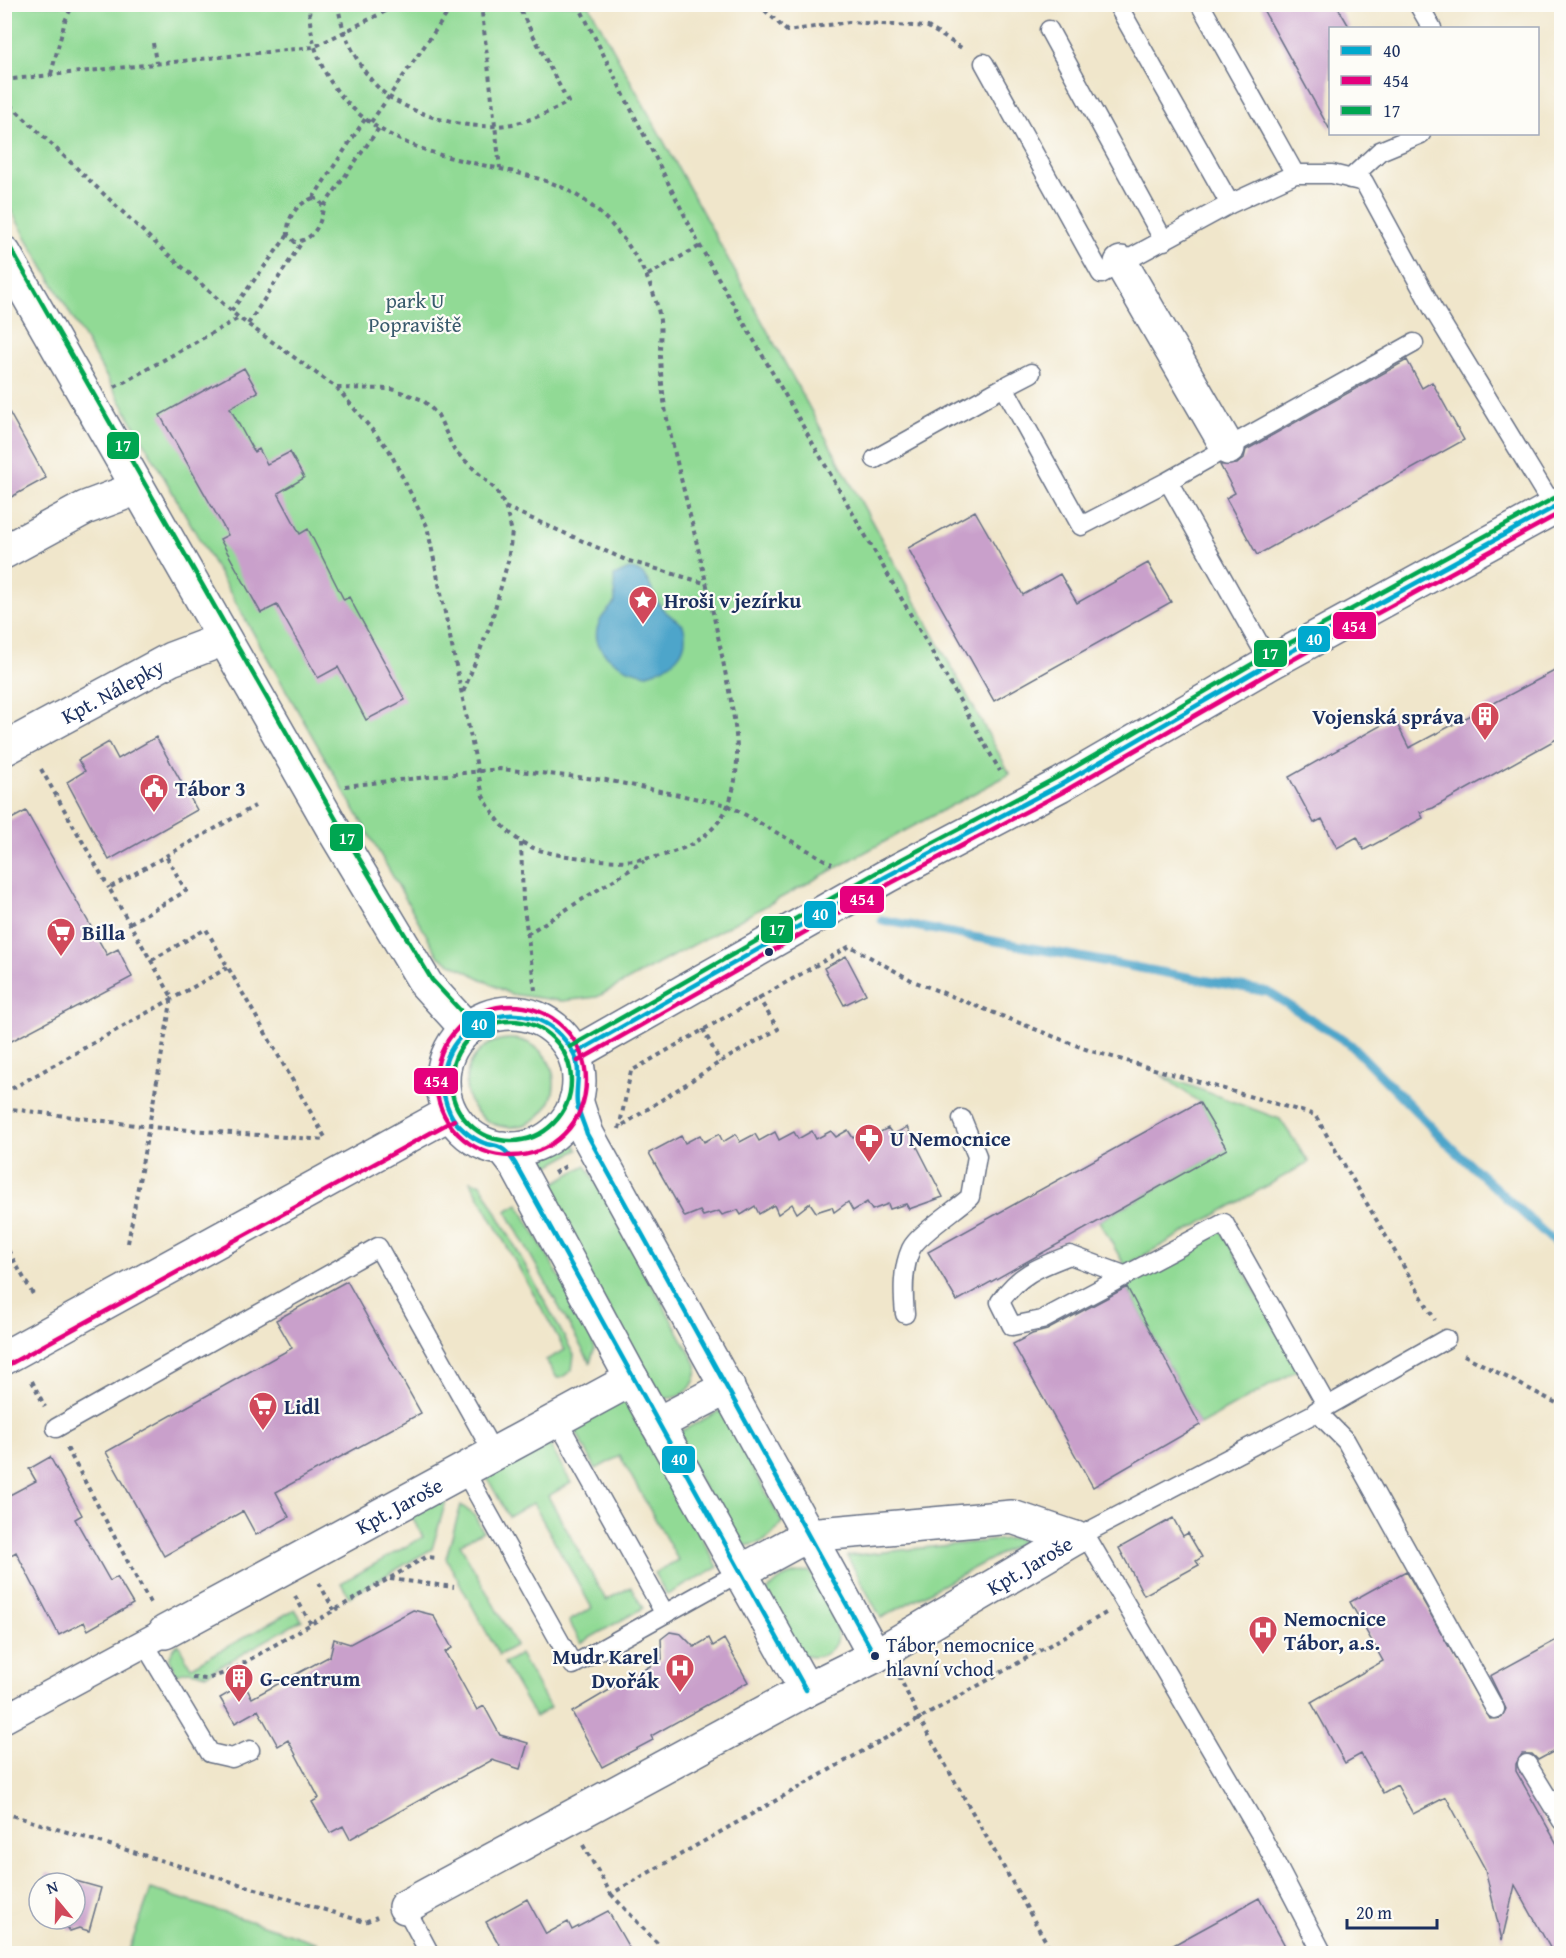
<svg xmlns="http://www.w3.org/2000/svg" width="1566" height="1958" font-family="'Gentium Book Plus',serif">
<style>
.green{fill:#91da95;stroke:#56847a;stroke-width:1.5}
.water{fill:#4da5ca;stroke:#346a94;stroke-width:1.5}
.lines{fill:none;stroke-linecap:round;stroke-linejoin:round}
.stream{stroke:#4da5ca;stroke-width:9}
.building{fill:#c9a0cb}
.service-casing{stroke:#666f84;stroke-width:21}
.pedestrian-casing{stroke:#666f84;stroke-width:30}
.minor-casing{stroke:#666f84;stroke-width:36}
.tertiary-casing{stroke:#666f84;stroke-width:36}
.path{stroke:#666f84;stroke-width:4;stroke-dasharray:4.5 4.5;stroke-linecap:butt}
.service{stroke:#fff;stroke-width:18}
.pedestrian{stroke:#fff;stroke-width:27}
.minor{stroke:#fff;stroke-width:33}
.tertiary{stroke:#fff;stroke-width:33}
.bus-1-casing{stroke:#fdfcf7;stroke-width:9}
.bus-2-casing{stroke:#fdfcf7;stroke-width:9}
.bus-3-casing{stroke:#fdfcf7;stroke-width:9}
.bus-1{stroke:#00a9ce;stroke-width:4.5}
.bus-2{stroke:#e5007d;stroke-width:4.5}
.bus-3{stroke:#00a651;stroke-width:4.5}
.bus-dot{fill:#1b2f5e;stroke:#fdfcf7;stroke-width:2}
.labels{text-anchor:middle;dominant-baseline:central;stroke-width:4.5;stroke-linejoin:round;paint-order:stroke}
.bus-label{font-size:20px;fill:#1b2f5e;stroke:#fdfcf7;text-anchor:start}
.park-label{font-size:21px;fill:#385a6c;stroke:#fdfcf7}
.poi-label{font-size:21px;font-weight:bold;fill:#1b2f5e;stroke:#fdfcf7;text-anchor:start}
.street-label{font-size:21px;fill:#1b2f5e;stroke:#fdfcf7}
.line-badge{stroke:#fdfcf7;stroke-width:2}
.badge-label{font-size:16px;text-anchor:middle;font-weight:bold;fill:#fff}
</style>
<rect width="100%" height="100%" fill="#fdfcf7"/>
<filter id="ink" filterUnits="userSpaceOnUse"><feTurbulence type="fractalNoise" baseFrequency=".0167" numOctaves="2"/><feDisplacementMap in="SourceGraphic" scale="12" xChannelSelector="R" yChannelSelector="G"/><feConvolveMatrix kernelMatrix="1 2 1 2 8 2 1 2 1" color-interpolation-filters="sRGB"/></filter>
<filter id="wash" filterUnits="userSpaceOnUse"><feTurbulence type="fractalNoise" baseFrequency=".008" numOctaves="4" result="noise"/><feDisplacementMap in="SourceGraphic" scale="24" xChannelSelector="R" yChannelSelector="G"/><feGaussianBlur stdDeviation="1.35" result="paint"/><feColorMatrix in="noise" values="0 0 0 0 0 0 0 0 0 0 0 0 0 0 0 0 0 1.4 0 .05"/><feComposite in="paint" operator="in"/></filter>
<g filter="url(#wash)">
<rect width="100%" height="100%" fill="#f0e6cb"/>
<path class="green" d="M4 5H589L1010 774 597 997 562 1001 510 994 439 957 5 200Z
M466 1083a44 44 0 1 1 88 0a44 44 0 1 1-88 0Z
M1161 1075 1280 1119 1309 1162 1125 1266 1099 1221 1226 1149 1199 1102Z
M571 1138 578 1150 531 1176 525 1164 550 1155Z
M586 1165 697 1366C697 1388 682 1400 661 1398L540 1191Z
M470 1181 481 1184 574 1355 572 1370 561 1378H557L546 1360 565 1350Z
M518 1204 592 1334 594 1350 590 1363 506 1211Z
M1221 1230 1299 1369 1200 1425 1125 1283Z
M622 1396 718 1567 667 1595 654 1573 678 1560 620 1456 596 1469 572 1424Z
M721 1410 782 1522C768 1543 761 1544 737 1547L674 1435Z
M546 1438 571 1483 548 1496 606 1600 631 1587 643 1608 581 1643 569 1621 592 1608 533 1503 509 1517 484 1472Z
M446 1501 432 1549 349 1597 341 1583 423 1537 410 1514 427 1504Z
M461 1505 474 1515 483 1531 460 1544 516 1645 499 1655 446 1558Z
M1016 1538 1024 1541 881 1618 847 1556Z
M809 1571C821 1592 855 1633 827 1653 820 1658 808 1658 800 1654 793 1650 770 1606 763 1596 780 1577 784 1575 809 1571Z
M295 1609 302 1620 207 1674 188 1671 176 1674 169 1660 172 1651 178 1644 191 1667Z
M520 1654 550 1708 535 1717 504 1663Z
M151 1889 318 1943 248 1954 128 1953Z"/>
<path class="water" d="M629 569C650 570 650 592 661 607 667 614 676 620 683 625 692 652 670 668 647 674 622 670 585 651 600 621 603 614 610 609 615 602L614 576Z"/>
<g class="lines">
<path class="stream" d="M882 920 1268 992 1350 1044 1451 1147 1562 1249"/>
</g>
<g id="blocks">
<path class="building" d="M1260 4H1336L1350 28H1330V130Z
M1407 360 1422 388 1432 382 1464 440 1257 555 1226 498 1235 493 1220 465 1237 464 1244 458 1246 450Z
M244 368 258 392 230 408 254 452 259 449 267 464 290 452 304 478 278 493 300 534 308 529 344 600 349 597 405 700 366 720 338 667 318 678 277 605 261 613 220 539 228 535 160 415Z
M4 403 46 478 4 501Z
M975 511 1023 595 1060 574 1077 603 1148 563 1171 602 994 701 908 548Z
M1562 667V736L1433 808 1420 812 1423 818 1364 850 1357 837 1337 848 1322 819 1314 823 1289 777 1394 718 1409 748Z
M156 737 197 810 109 860 67 782 85 771 78 760 109 742 118 759Z
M26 811 107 955 118 949 132 977 4 1045V823Z
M846 956 866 994 844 1005 824 968Z
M1199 1102 1227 1149 957 1301 928 1252Z
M907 1127 943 1197 909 1209 906 1204 890 1209 888 1204 872 1210 867 1202 853 1211 848 1202 834 1212 832 1207 816 1212 810 1203 797 1213 792 1204 778 1214 774 1205 759 1214 755 1206 741 1215 738 1210 722 1215 719 1211 703 1216 700 1211 685 1217 649 1153 681 1136 685 1143 700 1135 704 1142 719 1134 723 1142 736 1134 740 1142 755 1134 759 1141 775 1132 779 1140 794 1132 798 1139 812 1131 816 1139 831 1131 836 1137 848 1130 853 1138 867 1130 871 1137 888 1128 893 1135Z
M347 1281 421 1413 276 1492 289 1517 256 1535 243 1511 164 1556 106 1452 292 1348 276 1320Z
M1127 1287 1200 1425 1093 1487 1013 1344 1032 1334 1047 1330Z
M50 1457 82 1515 75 1519 110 1581 117 1577 133 1604 88 1630 84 1622 59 1635 16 1552 4 1559V1498L36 1481 29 1469Z
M1173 1518 1183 1536 1188 1533 1202 1557 1196 1561 1199 1565 1144 1595 1119 1548Z
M1406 1571 1490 1719 1501 1718 1506 1709 1490 1676 1562 1637V1747L1538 1760 1532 1754H1522L1516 1764V1771L1562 1853V1953H1553L1515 1885 1502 1940 1485 1869 1446 1797 1413 1814 1397 1785 1383 1793 1361 1754 1345 1763 1311 1702 1383 1661 1350 1602Z
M413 1610 433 1615 452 1648 445 1652 477 1710 484 1706 500 1735 528 1743 520 1769 492 1760 350 1839 343 1826 330 1833 312 1802 319 1798 288 1740 278 1746 258 1710 235 1723 220 1698 244 1684 252 1698 330 1656 334 1639 350 1644Z
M670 1632 681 1634 694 1647 709 1638 713 1646 724 1639 748 1682 651 1736 653 1740 602 1767 572 1712 662 1659 661 1639Z
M47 1873 101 1888 89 1931 79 1928 70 1931 62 1921 55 1919H75V1883H44Z
M1259 1898 1289 1953H1159Z
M527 1899 546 1934 568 1922 572 1930 608 1911 632 1953H504L486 1922Z"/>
</g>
</g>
<g filter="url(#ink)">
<use href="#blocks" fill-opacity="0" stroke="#666f84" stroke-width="1.5"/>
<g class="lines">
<g class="service-casing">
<path id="service" d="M1117 4 1230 204
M1200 4 1295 174
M1418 4 1432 28
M1049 30 1164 241
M984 63 1101 274 1230 204 1295 174H1332L1364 182 1433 309 1554 508
M1350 179 1380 151 1421 134
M1004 387 1031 373
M875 459 1004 387 1081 526 1168 481
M1270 663 1168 481 1414 343
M1124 1275 1070 1255C1039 1267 1019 1274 1000 1302L1012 1326 1042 1320 1224 1223 1327 1406
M905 1314C903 1293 902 1269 911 1249 917 1235 957 1209 970 1197L977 1156 962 1119
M1316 1411 1346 1441 1495 1709
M557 1420 665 1614
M56 1428 378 1247 494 1454
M464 1470 573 1665 740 1572
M1085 1534 1262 1837 1323 1954
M1076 1538 1319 1411 1446 1339
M144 1643 210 1753 232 1758 250 1750
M1527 1764 1562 1821
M405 1907 430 1954"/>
</g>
<g class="pedestrian-casing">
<path id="pedestrian" d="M4 1719 165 1632"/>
</g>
<g class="minor-casing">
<g id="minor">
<path d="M4 253 336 834 426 984 467 1029"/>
<path d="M1121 263 1228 448"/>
<path d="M4 552 85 508 138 488"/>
<path id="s1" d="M4 749 171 659 224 639"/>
<path d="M576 1100 587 1134 875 1656"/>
<path d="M503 1148 516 1165 632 1379 806 1690"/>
<path d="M657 1424 728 1387"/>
<path d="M740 1572 808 1535 1012 1517 1075 1538"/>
<path id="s2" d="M165 1632 632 1379"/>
<path id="s3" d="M405 1907 806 1690 875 1656 1075 1538"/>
</g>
</g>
<g class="tertiary-casing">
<path id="tertiary" d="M443 1081a68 68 0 1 1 136 0a68 68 0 1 1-136 0Z
M574 1054 887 876 1060 785 1270 663 1562 503
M4 1358 450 1113"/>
</g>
<path class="path" d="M338 4C341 35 364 81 391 98 420 116 461 128 495 126 521 125 547 114 568 102L517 4
M481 4 500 168
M578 4 700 246 1000 771
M758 4 787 31 849 22 928 27 965 50
M4 7 6 4
M153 43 156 63
M51 74 65 21 73 4
M4 80 314 47 400 4
M4 99 150 238 239 318 337 388 389 450 427 526 483 796C514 853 540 853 601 860 647 864 710 852 729 803 746 757 732 708 723 661 708 584 688 509 670 433 664 407 661 381 660 355 660 339 662 325 658 309 646 260 607 207 559 186 525 172 487 167 452 158 372 138 310 92 309 4
M371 122 454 4
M313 198 318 199 323 206C322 223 314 240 295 242L288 235C287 216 296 205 313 198Z
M313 198 365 119
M324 206 379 128
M648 275 700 246
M231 311 288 235
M248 324 302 242
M115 387 239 318
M337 388 392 389 423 400 438 415 454 450 496 490 505 506 512 532 508 561 491 623 462 695
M505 507 626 560 708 584
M41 769 109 888
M345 786 500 769 606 780 728 805 832 864
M521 843 523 901 535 990
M130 923 186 891 166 856
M527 934 644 861
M152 960 206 929 326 1139
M703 1029 720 1062
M4 1093 227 968
M4 1108 150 1127 326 1140
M623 1125 720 1062 778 1029 758 997
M619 1129 631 1071 850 946 913 981 1088 1050 1315 1115 1435 1320
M554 1173 568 1165
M4 1243 34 1296
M128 1243 172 997 109 888 255 806
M1464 1355 1562 1406
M32 1381 45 1407
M67 1448 151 1605
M390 1579 454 1587
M319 1583 334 1610
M295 1596 311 1624
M899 1676 920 1720 1053 1954
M192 1678 207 1679 230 1671 426 1557 438 1558
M4 1813 365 1922 377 1917
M583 1845 611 1894 1106 1613
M611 1894 658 1944 663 1954"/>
<use href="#service" class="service"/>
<use href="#pedestrian" class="pedestrian"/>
<use href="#minor" class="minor"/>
<use href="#tertiary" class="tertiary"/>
<g class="bus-1-casing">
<path id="bus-1" d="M574 1054 887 876 1060 785 1270 663 1562 503
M806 1690 516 1165C512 1159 508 1151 501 1148 496 1145 489 1145 484 1143 471 1138 456 1126 450 1113 412 1030 531 973 574 1054 582 1069 575 1087 577 1104 579 1114 584 1124 587 1134L875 1656"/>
</g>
<g class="bus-2-casing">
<path id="bus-2" d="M436 1081a75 75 0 1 1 150 0a75 75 0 1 1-150 0Z
M578 1061 891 883 1063 792 1274 670 1562 512
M8 1365 454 1120"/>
</g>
<g class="bus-3-casing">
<path id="bus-3" d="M11 249 342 830 432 980 473 1024
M451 1081a60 60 0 1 1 120 0a60 60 0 1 1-120 0Z
M570 1047 883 869 1056 778 1266 656 1558 496"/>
</g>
<use href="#bus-1" class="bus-1"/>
<use href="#bus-2" class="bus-2"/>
<use href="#bus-3" class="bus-3"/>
</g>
</g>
<defs>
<g id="sight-pin" transform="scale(1.5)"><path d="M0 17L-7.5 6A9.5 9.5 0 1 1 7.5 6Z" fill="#d1495b" stroke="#fdfcf7"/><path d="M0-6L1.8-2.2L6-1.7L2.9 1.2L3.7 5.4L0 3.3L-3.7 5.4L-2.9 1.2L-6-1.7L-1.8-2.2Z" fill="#fff"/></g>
<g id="building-pin" transform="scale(1.5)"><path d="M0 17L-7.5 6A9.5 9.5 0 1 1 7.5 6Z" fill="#d1495b" stroke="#fdfcf7"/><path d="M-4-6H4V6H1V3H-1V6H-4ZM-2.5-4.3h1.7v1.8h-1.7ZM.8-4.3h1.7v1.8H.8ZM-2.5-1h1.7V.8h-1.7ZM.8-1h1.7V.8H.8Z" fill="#fff"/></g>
<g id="civic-pin" transform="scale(1.5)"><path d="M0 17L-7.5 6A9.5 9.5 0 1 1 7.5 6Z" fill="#d1495b" stroke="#fdfcf7"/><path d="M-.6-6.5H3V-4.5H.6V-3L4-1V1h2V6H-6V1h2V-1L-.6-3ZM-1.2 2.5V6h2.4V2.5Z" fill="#fff"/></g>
<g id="supermarket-pin" transform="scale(1.5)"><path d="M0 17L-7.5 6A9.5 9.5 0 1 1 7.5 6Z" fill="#d1495b" stroke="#fdfcf7"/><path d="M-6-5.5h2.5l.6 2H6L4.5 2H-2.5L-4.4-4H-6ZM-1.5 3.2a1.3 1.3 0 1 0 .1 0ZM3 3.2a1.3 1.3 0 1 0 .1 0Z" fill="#fff"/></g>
<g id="pharmacy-pin" transform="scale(1.5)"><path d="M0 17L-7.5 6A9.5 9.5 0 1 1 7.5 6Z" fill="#d1495b" stroke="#fdfcf7"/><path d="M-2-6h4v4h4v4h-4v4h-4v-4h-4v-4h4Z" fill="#fff"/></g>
<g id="hospital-pin" transform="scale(1.5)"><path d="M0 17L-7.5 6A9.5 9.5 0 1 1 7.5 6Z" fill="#d1495b" stroke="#fdfcf7"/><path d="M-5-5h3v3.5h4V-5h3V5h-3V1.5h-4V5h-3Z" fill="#fff"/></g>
</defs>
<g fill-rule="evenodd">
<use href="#sight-pin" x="643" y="600"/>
<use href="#building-pin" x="1485" y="716"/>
<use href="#civic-pin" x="154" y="788"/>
<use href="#supermarket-pin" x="61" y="932"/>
<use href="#pharmacy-pin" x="869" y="1138"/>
<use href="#supermarket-pin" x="263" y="1406"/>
<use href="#hospital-pin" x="1263" y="1630"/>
<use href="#hospital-pin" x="680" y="1668"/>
<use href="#building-pin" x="239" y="1678"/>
</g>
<g class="bus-dot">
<circle cx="769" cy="952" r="5"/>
<circle cx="875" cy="1656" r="5"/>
</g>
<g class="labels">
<g class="bus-label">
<text x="886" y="1644">Tábor, nemocnice<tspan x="886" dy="24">hlavní vchod</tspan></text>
</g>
<g class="park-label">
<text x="415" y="300">park U<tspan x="415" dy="24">Popraviště</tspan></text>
</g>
<g class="poi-label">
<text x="664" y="600">Hroši v jezírku</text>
<text x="1464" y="716" text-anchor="end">Vojenská správa</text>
<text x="175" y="788">Tábor 3</text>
<text x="82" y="932">Billa</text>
<text x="890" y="1138">U Nemocnice</text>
<text x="284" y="1406">Lidl</text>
<text x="1284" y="1618">Nemocnice<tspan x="1284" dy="24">Tábor, a.s.</tspan></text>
<text x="659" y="1656" text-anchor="end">Mudr Karel<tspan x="659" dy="24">Dvořák</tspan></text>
<text x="260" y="1678">G-centrum</text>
</g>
<g class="street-label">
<text stroke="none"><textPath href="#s1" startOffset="123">Kpt. Nálepky</textPath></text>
<text stroke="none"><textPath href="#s2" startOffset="266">Kpt. Jaroše</textPath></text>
<text stroke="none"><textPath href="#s3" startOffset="712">Kpt. Jaroše</textPath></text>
</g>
</g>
<g class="line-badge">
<rect x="106" y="431" width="34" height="29" rx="6" fill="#00a651"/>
<rect x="1332" y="611" width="45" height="29" rx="6" fill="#e5007d"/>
<rect x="1297" y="625" width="34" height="28" rx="6" fill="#00a9ce"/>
<rect x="1253" y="639" width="35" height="29" rx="6" fill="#00a651"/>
<rect x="329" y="823" width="35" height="29" rx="6" fill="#00a651"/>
<rect x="839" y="885" width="46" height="29" rx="6" fill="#e5007d"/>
<rect x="803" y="900" width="34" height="29" rx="6" fill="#00a9ce"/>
<rect x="760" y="915" width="34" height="29" rx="6" fill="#00a651"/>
<rect x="461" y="1010" width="35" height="29" rx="6" fill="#00a9ce"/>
<rect x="413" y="1067" width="46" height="28" rx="6" fill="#e5007d"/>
<rect x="661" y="1445" width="35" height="29" rx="6" fill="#00a9ce"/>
</g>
<g class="badge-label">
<text x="123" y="451">17</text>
<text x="1354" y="632">454</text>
<text x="1314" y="645">40</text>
<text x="1270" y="659">17</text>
<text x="347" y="844">17</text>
<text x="862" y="905">454</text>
<text x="820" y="920">40</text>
<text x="777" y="935">17</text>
<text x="479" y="1030">40</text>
<text x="436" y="1087">454</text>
<text x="679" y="1465">40</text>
</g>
<rect width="1566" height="1958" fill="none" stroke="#fdfcf7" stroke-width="24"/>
<rect x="1329" y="27" width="210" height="108" fill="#fdfcf7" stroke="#a3aaba" stroke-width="1.5"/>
<rect x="1341" y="46" width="30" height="9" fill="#00a9ce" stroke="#a3aaba" stroke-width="1.5"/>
<text x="1383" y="57" font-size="18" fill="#1b2f5e">40</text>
<rect x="1341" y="76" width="30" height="9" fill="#e5007d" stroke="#a3aaba" stroke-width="1.5"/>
<text x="1383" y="87" font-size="18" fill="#1b2f5e">454</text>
<rect x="1341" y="106" width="30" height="9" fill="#00a651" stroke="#a3aaba" stroke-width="1.5"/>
<text x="1383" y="117" font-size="18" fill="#1b2f5e">17</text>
<g transform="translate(57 1901) rotate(341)"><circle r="28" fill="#fdfcf7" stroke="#a3aaba" stroke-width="1.5"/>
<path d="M0-4.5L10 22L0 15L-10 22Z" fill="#d1495b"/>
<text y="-9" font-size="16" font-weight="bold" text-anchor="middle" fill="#1b2f5e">N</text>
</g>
<path d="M1347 1919v9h90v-9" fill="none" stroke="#1b2f5e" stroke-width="3"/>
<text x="1356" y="1919" font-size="18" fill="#1b2f5e" stroke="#fdfcf7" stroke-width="4.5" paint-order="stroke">20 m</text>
</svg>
